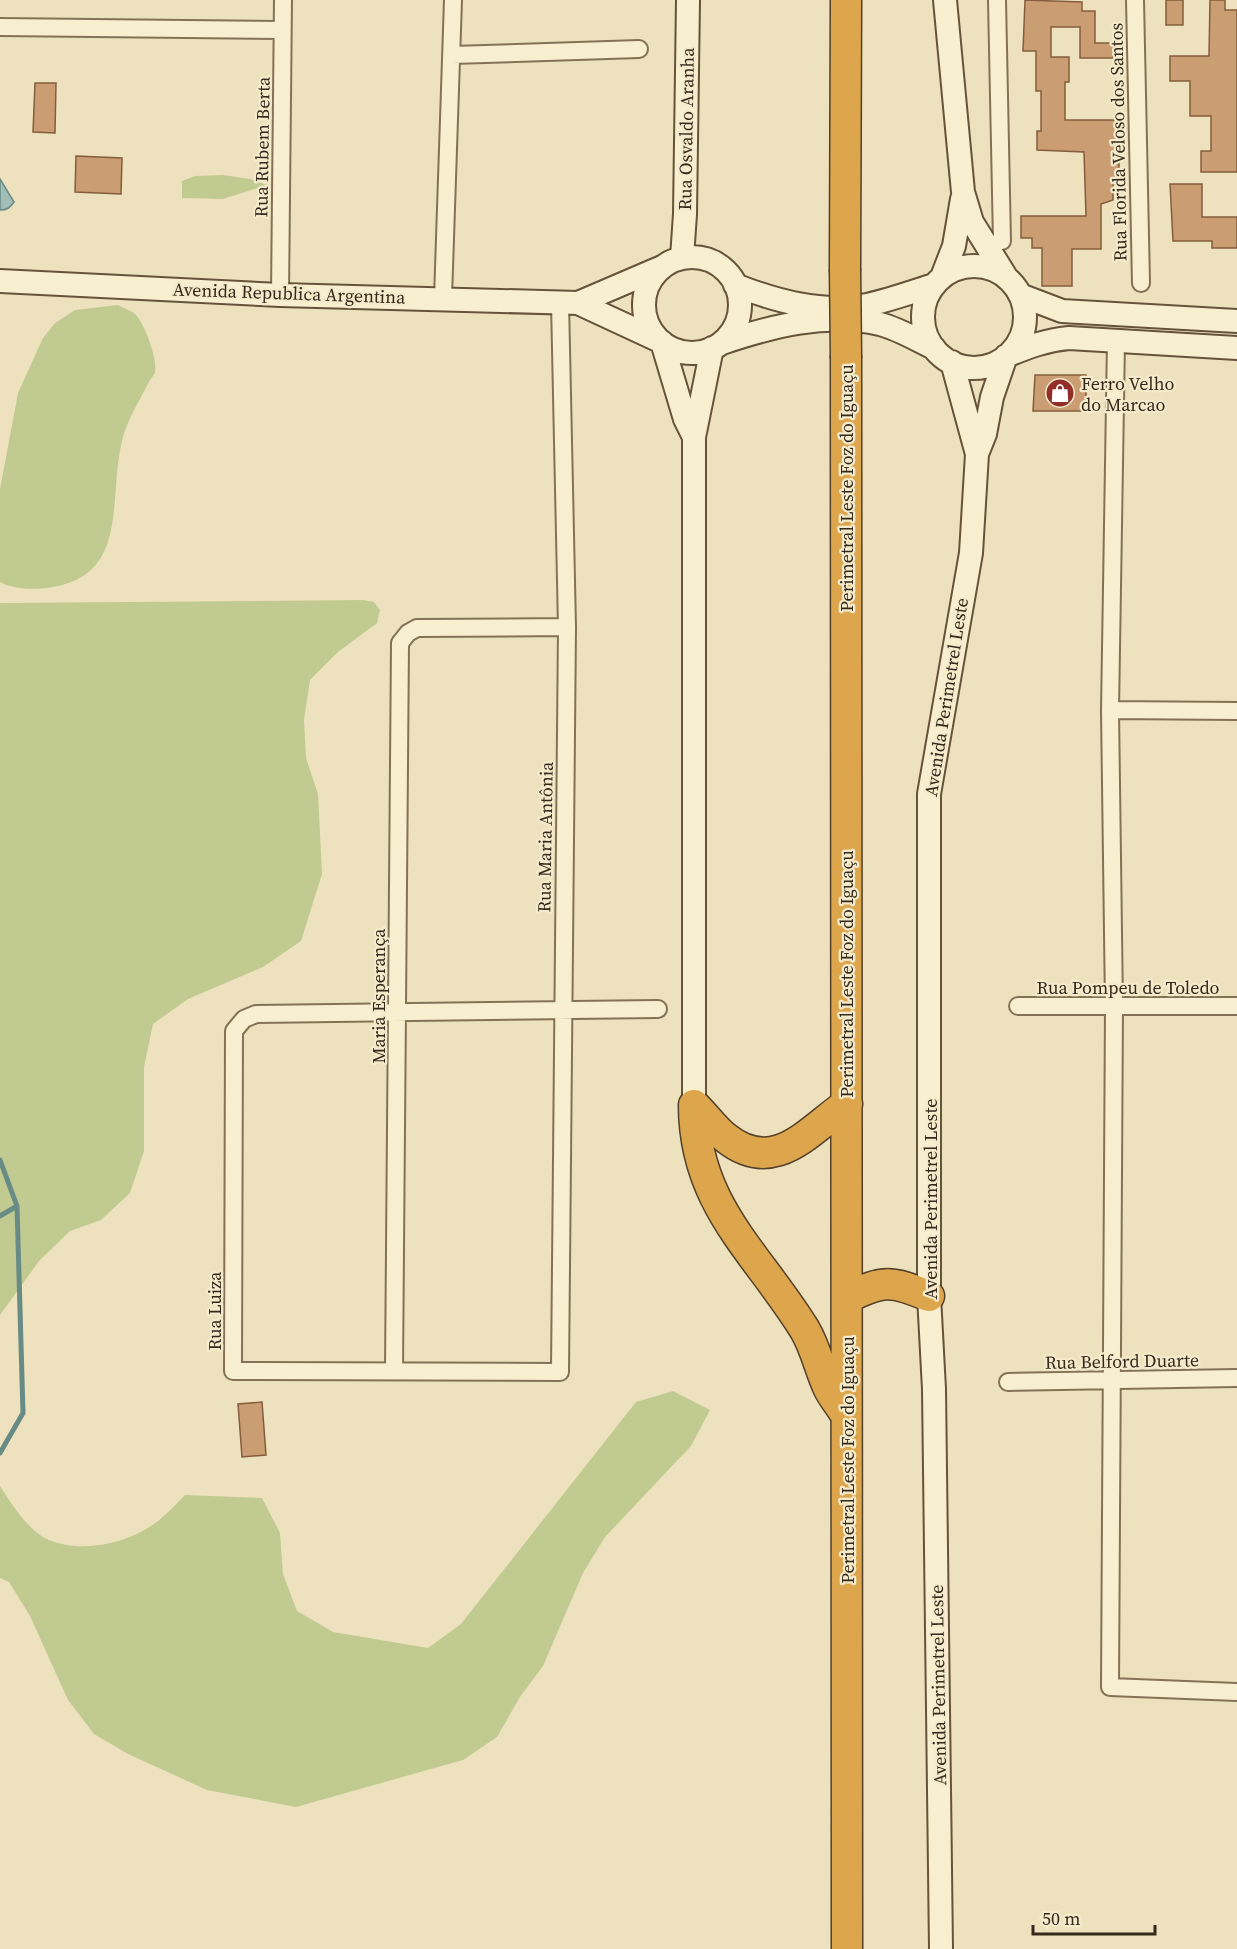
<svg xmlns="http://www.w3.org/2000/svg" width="1237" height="1949" font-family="'Source Serif 4',serif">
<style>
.green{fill:#c1cb91}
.water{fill:#a1beb7;stroke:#698b85;stroke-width:1.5}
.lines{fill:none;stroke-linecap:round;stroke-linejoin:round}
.stream{stroke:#698b85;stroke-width:5}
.building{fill:#cb9d73;stroke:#845d3c;stroke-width:1.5}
.street-casing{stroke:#857256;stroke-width:20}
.secondary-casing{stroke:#66533a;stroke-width:26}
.highway-casing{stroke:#52402b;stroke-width:33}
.street{stroke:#f8efd0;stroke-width:16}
.secondary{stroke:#f8efd0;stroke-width:22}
.highway{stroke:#dea64c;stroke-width:30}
.highway-bridge-casing{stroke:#52402b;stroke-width:33;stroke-linecap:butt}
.highway-bridge{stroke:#dea64c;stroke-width:30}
.labels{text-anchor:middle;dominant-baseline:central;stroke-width:4.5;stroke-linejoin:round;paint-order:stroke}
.street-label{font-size:18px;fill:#34291b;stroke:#f5ebcc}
.poi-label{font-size:18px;fill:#34291b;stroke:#f5ebcc;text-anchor:start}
</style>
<rect width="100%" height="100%" fill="#ede2bd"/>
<path class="green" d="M223 175 250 179 267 185 223 199 182 198V181L195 176Z
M118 305C123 308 130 310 134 313 144 321 158 360 155 372 154 376 149 380 148 384 139 401 128 419 123 437 107 495 131 574 53 587 37 590 14 590 0 582V489L18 393 43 338 55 323 75 310Z
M363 600 374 602 380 610 377 623 338 652 310 680 304 720 306 758 318 794 322 874 301 941 263 967 188 999 153 1024 144 1067V1151L130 1193 101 1220 70 1231 39 1261 0 1315V603Z
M673 1391 710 1410 691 1446 605 1537 583 1573 543 1666 520 1697 497 1737 463 1760 296 1807 207 1790 128 1754 94 1734 68 1700 30 1616 9 1582 0 1578V1486C11 1503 29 1532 49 1540 83 1554 130 1543 158 1521 168 1513 176 1504 185 1495L262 1498 280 1533 283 1574 297 1611 333 1632 428 1648 461 1624 636 1402Z"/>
<path class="water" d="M0 179 14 202C10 208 7 210 0 210Z"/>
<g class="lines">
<path class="stream" d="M0 1160 17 1206 23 1413 0 1453
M0 1216 17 1206"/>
</g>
<path class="building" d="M1025 0 1082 2V11H1095V43H1113V58H1080V27H1051V57H1069V82H1065V120H1116V153H1119V184H1113V200L1101 204V249H1072V286H1042V248H1032V238H1021V216H1086L1084 152 1037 150V131H1041V91H1036V51H1023Z
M1166 0H1183V25H1166Z
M1210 0H1225V10H1237V172H1201V151H1211V116H1190V81H1170V56H1209Z
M35 83H56L55 133 33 132Z
M76 156 122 158 121 194 75 192Z
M1170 184H1202V217H1237V248H1212V241H1173Z
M1035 375H1086V411H1033Z
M262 1402 266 1455 242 1457 238 1404Z"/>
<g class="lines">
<g class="street-casing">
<path id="street" d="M997 0 1002 241
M1135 0 1141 283
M0 27 282 30
M452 55 639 49
M280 295 283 0
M443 298 453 0
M560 302 567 627 560 1372 233 1371 234 1031 244 1019 256 1014 658 1009
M1116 341 1110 710 1114 1006 1110 1687 1237 1692
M1110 710 1237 711
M1018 1006H1237
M394 1371 400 643 408 633 417 628 567 627
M1008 1382 1237 1378"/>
</g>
<g class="secondary-casing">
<path id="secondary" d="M945 0 963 192 972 222 1005 275
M644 305a48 48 0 1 1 96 0a48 48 0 1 1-96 0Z
M682 258 685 214 688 0
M923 317a51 51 0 1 1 102 0a51 51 0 1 1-102 0Z
M942 277 954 246 962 199
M0 281 280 295 578 303 662 267
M735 285C776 301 822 314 867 305 890 300 912 292 934 285
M1020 295 1062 311 1237 321
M578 303 662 342 685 419 694 437
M722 343C772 326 826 312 880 324 899 329 917 340 934 348
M952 362 977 454
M694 1105V437L712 348
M941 1949 934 1389 929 1296V794L971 553 977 454 985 434 992 397 1006 356C1028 347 1046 340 1069 338L1237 348"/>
</g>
<g class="highway-casing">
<path id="highway" d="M845 269 846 0
M846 358 847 1949
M694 1105C694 1205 757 1252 805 1330 816 1349 820 1370 829 1389 833 1397 839 1404 844 1412
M694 1105C705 1115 714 1129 726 1138 775 1177 809 1130 847 1104
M847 1298C884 1279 891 1281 929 1296"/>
</g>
<use href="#street" class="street"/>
<use href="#secondary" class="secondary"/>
<use href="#highway" class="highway"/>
<g class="highway-bridge-casing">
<path id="highway-bridge" d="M845 269 846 358"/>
</g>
<use href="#highway-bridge" class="highway-bridge"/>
</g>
<defs>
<g id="shop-disc" transform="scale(1.5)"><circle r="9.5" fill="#932d27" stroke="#f5ebcc"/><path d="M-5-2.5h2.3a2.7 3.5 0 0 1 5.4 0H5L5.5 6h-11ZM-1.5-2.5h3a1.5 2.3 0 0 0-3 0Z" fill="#fff"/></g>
</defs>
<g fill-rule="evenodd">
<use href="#shop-disc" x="1060" y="393"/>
</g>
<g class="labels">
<g class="street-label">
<text transform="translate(686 129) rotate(-89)">Rua Osvaldo Aranha</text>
<text transform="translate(1118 142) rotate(-91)">Rua Florida Veloso dos Santos</text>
<text transform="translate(262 147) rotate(-89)">Rua Rubem Berta</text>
<text transform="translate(289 293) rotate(2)">Avenida Republica Argentina</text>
<text transform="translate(846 488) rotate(-90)">Perimetral Leste Foz do Iguaçu</text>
<text transform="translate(946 697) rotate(-81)">Avenida Perimetrel Leste</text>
<text transform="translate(545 837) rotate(-89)">Rua Maria Antônia</text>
<text transform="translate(846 974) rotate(-90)">Perimetral Leste Foz do Iguaçu</text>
<text x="1128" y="987">Rua Pompeu de Toledo</text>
<text transform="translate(378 996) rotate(-90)">Maria Esperança</text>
<text transform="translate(930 1199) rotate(-90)">Avenida Perimetrel Leste</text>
<text transform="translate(214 1311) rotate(-90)">Rua Luiza</text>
<text transform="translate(1122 1361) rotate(-1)">Rua Belford Duarte</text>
<text transform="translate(847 1460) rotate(-90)">Perimetral Leste Foz do Iguaçu</text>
<text transform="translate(938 1685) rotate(-91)">Avenida Perimetrel Leste</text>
</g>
<g class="poi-label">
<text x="1081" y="383">Ferro Velho<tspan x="1081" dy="21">do Marcao</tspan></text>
</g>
</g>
<path d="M1033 1925v9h122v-9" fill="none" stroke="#34291b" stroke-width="3"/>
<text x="1042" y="1925" font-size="18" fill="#34291b" stroke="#f5ebcc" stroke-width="4.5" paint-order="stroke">50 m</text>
</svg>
